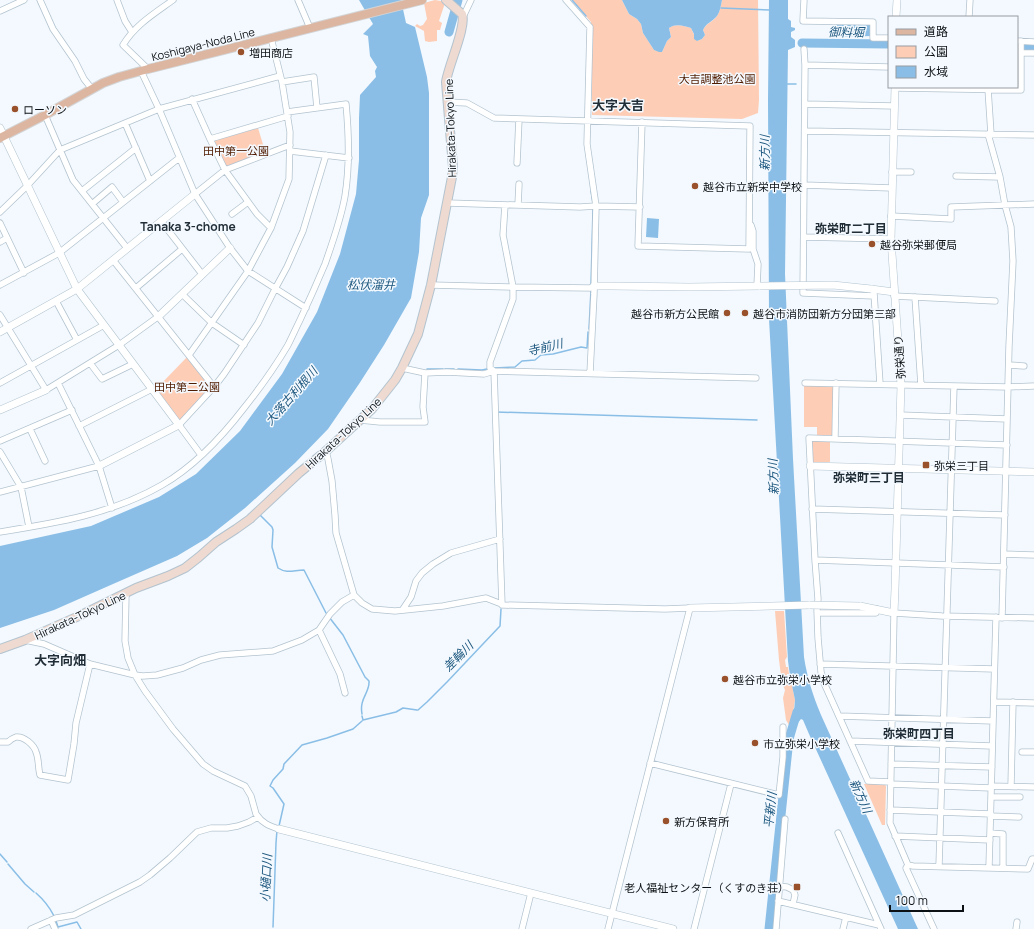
<svg xmlns="http://www.w3.org/2000/svg" width="1034" height="929" font-family="Manrope,'Noto Sans JP',sans-serif">
<style>
.green{fill:#fecdb6}
.water{fill:#8abee6}
.lines{fill:none;stroke-linecap:round;stroke-linejoin:round}
.stream{stroke:#8abee6;stroke-width:1.5}
.river{stroke:#8abee6;stroke-width:9}
.minor-casing{stroke:#b3c3cf;stroke-width:7}
.tertiary-casing{stroke:#b3c3cf;stroke-width:8}
.secondary-casing{stroke:#b3c3cf;stroke-width:10}
.primary-casing{stroke:#d3d4d5;stroke-width:10}
.minor{stroke:#fff;stroke-width:5.5}
.tertiary{stroke:#fff;stroke-width:7}
.secondary{stroke:#eedad0;stroke-width:8}
.primary{stroke:#ddb6a2;stroke-width:8}
.tertiary-bridge-casing{stroke:#b3c3cf;stroke-width:8;stroke-linecap:butt}
.tertiary-bridge{stroke:#fff;stroke-width:7}
.poi-dot{fill:#98512b;stroke:#f3f9fe;stroke-width:1.5}
.labels{text-anchor:middle;dominant-baseline:central;stroke-width:3;stroke-linejoin:round;paint-order:stroke}
.street-label{font-size:11px;fill:#0c1115;stroke:#f3f9fe}
.poi-label{font-size:11px;fill:#0c1115;stroke:#f3f9fe;text-anchor:start}
.park-label{font-size:11px;fill:#501c00;stroke:#f3f9fe}
.water-label{font-size:12px;font-style:italic;fill:#1d577f;stroke:#f3f9fe}
.neighbourhood-label{font-size:12px;font-weight:bold;fill:#222e37;stroke:#f3f9fe}
.quarter-label{font-size:13px;font-weight:bold;fill:#222e37;stroke:#f3f9fe}
</style>
<rect width="100%" height="100%" fill="#f3f9fe"/>
<path class="green" d="M435 0 441 1 445 3 439 21 442 23 440 30H437V41L429 42 425 41 424 31 415 26 417 24 420 26 423 25 427 19 424 3Z
M572 0H622L629 14 637 19 641 24 643 33 654 50 662 52 667 41 671 37 669 28C676 23 684 26 691 28L697 41 702 39 705 35 703 30C706 23 713 22 717 16 720 12 721 5 722 0H758L759 100 758 113 742 119 592 115 591 22Z
M258 128 266 154 227 170 214 140Z
M189 355 214 387 179 425 157 391 158 387Z
M804 385H833L834 387 832 435H817V427H804Z
M812 440H830V462H813L811 460V441Z
M775 611H784L787 657 785 660 786 667H788L789 674H787V681L792 685 795 700 791 726 789 725 786 720 783 698 785 690 782 683 779 660Z
M864 784H884L886 786 885 825H882Z"/>
<path class="water" d="M359 0H401L406 23 415 27 427 77 429 93V195L421 218 419 252 411 298 384 345 359 384 328 429 295 463 245 508 207 538 177 556 113 584 54 610 0 628V546L91 526 159 497 196 474 240 431 282 374 317 312 340 254 356 194 359 160V118L360 95 376 77 375 71 377 67 370 56 368 36 363 34 373 24Z
M622 0H722C721 5 720 12 717 16 712 22 706 23 703 30L705 35 702 39 697 41 694 39V34L691 28C684 26 676 23 669 28L671 37 667 41 662 52H659L654 50 643 33 641 24 637 19 629 14Z
M769 0H788V19L791 21V27L795 28V30L791 32V37L795 40V47L788 50 785 274 793 459 804 657C807 677 813 696 821 715L918 929H898L809 734 803 720 801 719 797 724 793 722 795 700 790 676 788 661 769 319 768 99Z
M837 24 873 25 872 36 836 37Z
M647 218 659 219 658 238 646 237Z"/>
<g class="lines">
<path class="stream" d="M572 0 586 16
M721 8 771 10
M786 84H796
M591 191 593 203
M591 285 593 209
M589 329 591 290
M494 368 515 367 522 361 535 360 541 355 553 354 581 347 587 348 588 332
M427 369H443
M445 369H454
M458 369 482 370 487 369
M496 412 757 420
M259 514 272 527 273 530 272 547 278 568C287 574 294 570 304 570L326 613
M329 617 343 635 365 677 369 681C370 693 359 698 362 714
M418 710 427 702 447 682 500 626 501 609
M362 716 363 720 396 712 403 708 417 710
M279 826 284 804 273 788 270 786 273 780 283 769 284 764 302 745 327 738 353 729 362 721
M0 854 7 862
M8 864 25 884 34 892
M36 893C44 900 49 906 54 916
M55 921H56L58 927 77 922 81 929
M273 927 276 843 277 830"/>
<path class="river" d="M449 32 458 0
M802 43 889 44
M1017 47H1034
M769 929 789 739 797 712"/>
<g class="minor-casing">
<path id="minor" d="M40 0 53 29 75 61 84 79 92 89
M117 0 125 21 132 32
M298 0 310 28
M566 0 590 27 587 144 596 206 594 294 590 373
M804 0 803 21 873 22V38H889
M0 11 24 0
M463 17 471 0
M969 17 970 0
M1017 41 1034 42
M804 49 805 65 803 293 874 296
M1021 53H1034
M805 65 889 67
M148 69 123 45C135 25 155 13 173 0
M141 71 159 109 195 194 230 248 248 271 306 308
M282 82 314 77 317 108
M895 88 1021 90V41
M988 89 991 134
M192 99 210 139 225 170 257 214 271 228
M448 102 467 103 494 118 750 126 749 249 638 246 642 122
M805 104 894 106
M45 115 73 180 127 248
M125 123 150 181
M805 131 1034 135
M988 134 1000 177 1005 205 1011 227 1013 261 1009 346 1002 618
M210 139 288 116
M290 151 349 158
M517 163 519 119
M892 172H911
M956 176 1000 177
M804 185 892 188
M82 191 136 148
M195 194 225 170 290 145
M448 203 580 207 596 206 640 207
M92 204 112 187 123 202
M518 205 519 184
M0 212 27 186 60 150 159 109 280 76
M232 214 248 202
M891 216 951 219V207L1034 204
M161 221 202 274
M0 223 24 273
M751 225 753 231V249L758 264 757 286
M804 237 891 239
M0 242 7 238
M891 245 934 246
M113 260 214 387
M0 285 59 253 179 158
M431 285 513 287 590 288 594 286
M136 288 182 249
M874 293 880 384
M182 294 212 323 244 345
M894 296 995 301
M915 297 921 385
M56 301 77 340
M0 315 46 390 119 345 159 316
M189 355 248 271 271 228 289 179 290 132 282 82 271 38
M90 363 102 379 133 364
M1009 365 1024 366
M402 368 425 373 447 372 484 374 494 371 756 378
M0 383 104 325
M58 383 99 466 112 508
M805 383 1008 387 1034 386
M900 415 1007 419
M360 420 380 422H425L423 407 425 373
M79 426 152 389
M30 429 45 461
M835 438 836 383
M0 441 72 410
M326 451 328 459 332 481 335 515 336 533 354 595 362 603 372 609 395 611 443 606 486 598 504 605 665 609 690 608 608 929
M0 452 21 487 29 527
M201 455 179 425 214 387 224 374 258 323 275 289 287 267 303 231 326 155
M0 492 99 466
M812 509 1005 515
M0 532C56 523 112 514 162 485 195 466 221 438 244 408 260 388 275 367 288 345 292 337 296 328 300 320 309 301 317 283 325 264 333 241 341 219 345 196 350 165 349 135 346 104L287 112
M1004 554 1034 555
M815 560 1004 567
M126 594 125 641 128 658 135 675 145 691 173 729 203 764 213 771 245 786 251 796 256 814C262 823 269 826 279 829
M502 605 494 371 490 368V362L513 299V287L503 235 505 205
M403 609 411 597 416 581 422 573 433 564 451 553 500 539
M818 613H876L877 609
M319 630 340 674 345 693
M25 640 44 644 90 664 135 675 143 676 157 675 183 668 201 660 220 655 273 651 302 640 319 630 330 614 342 602 354 595
M820 664 994 669
M994 702 1034 703
M839 716 993 721
M850 741 992 746
M0 742H8C10 740 13 738 16 737 24 736 34 745 36 752 39 759 38 768 40 775L68 780 74 744 76 723 90 664
M1022 752H1034
M650 763 779 795 783 757V727
M891 764 992 767
M891 782 868 781 824 683 821 672 818 638 817 610 818 599 815 560 809 438 1007 445
M891 784 991 788
M991 786 1034 787
M1011 786 1013 702
M991 797H1020
M890 810 991 814
M990 816 1019 817
M838 833 881 929
M990 833 1003 834V868
M895 836 990 840
M908 865 913 866 1028 869 1032 859H1034
M939 866 954 386
M989 867 996 617
M779 886 787 887 793 890 795 895 793 904
M778 901 879 925
M51 920 55 929
M31 929 56 918 74 915 140 882 150 875 170 858 197 832 211 828H227L238 826 249 822 258 817
M522 929 531 893
M694 929 731 784
M776 929 785 819
M843 929 846 917
M934 929 906 868 908 865 890 823 894 613 942 616 1034 618
M1016 929 1017 922"/>
</g>
<g class="tertiary-casing">
<path id="tertiary" d="M896 17 897 0
M0 128 77 289 179 425 99 466
M594 286H612L689 287 760 286
M871 289 894 292
M159 316 230 248
M0 332 77 289 195 194
M0 410 46 390
M810 466 1034 472
M860 606 894 613 895 589 901 385 891 239 895 87
M690 608 810 605
M279 829 673 929"/>
</g>
<g class="secondary-casing">
<path id="secondary" d="M0 649 25 640 79 616 136 588 168 576 185 568 199 557 216 542 236 529 250 519 299 473 326 451 372 409 395 380 402 368 418 334 431 285 452 177 453 167 446 82C448 66 467 26 462 14L446 0"/>
</g>
<g class="primary-casing">
<path id="primary" d="M0 138 45 115 103 83 119 77 148 69 422 0"/>
</g>
<use href="#minor" class="minor"/>
<use href="#tertiary" class="tertiary"/>
<use href="#secondary" class="secondary"/>
<use href="#primary" class="primary"/>
<g class="tertiary-bridge-casing">
<path id="tertiary-bridge" d="M760 286 833 285 871 289
M810 605 860 606"/>
</g>
<use href="#tertiary-bridge" class="tertiary-bridge"/>
</g>
<g class="poi-dot">
<circle cx="241" cy="52" r="4"/>
<circle cx="15" cy="109" r="4"/>
<circle cx="695" cy="186" r="4"/>
<circle cx="872" cy="244" r="4"/>
<circle cx="727" cy="313" r="4"/>
<circle cx="745" cy="313" r="4"/>
<rect x="922" y="461" width="8" height="8" rx="2"/>
<circle cx="725" cy="679" r="4"/>
<circle cx="755" cy="743" r="4"/>
<circle cx="666" cy="821" r="4"/>
<rect x="793" y="883" width="8" height="8" rx="2"/>
</g>
<g class="labels">
<g class="street-label">
<text transform="translate(203 44) rotate(-14)">Koshigaya-Noda Line</text>
<text transform="translate(450 128) rotate(-92)">Hirakata-Tokyo Line</text>
<text transform="translate(899 357) rotate(-94)">弥栄通り</text>
<text transform="translate(343 433) rotate(-43)">Hirakata-Tokyo Line</text>
<text transform="translate(80 615) rotate(-25)">Hirakata-Tokyo Line</text>
</g>
<g class="poi-label">
<text x="249" y="52">増田商店</text>
<text x="23" y="109">ローソン</text>
<text x="703" y="186">越谷市立新栄中学校</text>
<text x="880" y="244">越谷弥栄郵便局</text>
<text x="719" y="313" text-anchor="end">越谷市新方公民館</text>
<text x="753" y="313">越谷市消防団新方分団第三部</text>
<text x="934" y="465">弥栄三丁目</text>
<text x="733" y="679">越谷市立弥栄小学校</text>
<text x="763" y="743">市立弥栄小学校</text>
<text x="674" y="821">新方保育所</text>
<text x="789" y="887" text-anchor="end">老人福祉センター（くすのき荘）</text>
</g>
<g class="park-label">
<text x="717" y="78">大吉調整池公園</text>
<text x="236" y="150">田中第一公園</text>
<text x="187" y="386">田中第二公園</text>
</g>
<g class="water-label">
<text transform="translate(846 32) rotate(1)">御料堀</text>
<text transform="translate(764 153) rotate(-90)">新方川</text>
<text x="371" y="284">松伏溜井</text>
<text transform="translate(545 347) rotate(-13)">寺前川</text>
<text transform="translate(291 396) rotate(-49)">大落古利根川</text>
<text transform="translate(773 477) rotate(-92)">新方川</text>
<text transform="translate(458 656) rotate(-45)">差輪川</text>
<text transform="translate(861 796) rotate(66)">新方川</text>
<text transform="translate(770 810) rotate(-84)">平新川</text>
<text transform="translate(266 878) rotate(-87)">小樋口川</text>
</g>
<g class="neighbourhood-label">
<text x="188" y="226">Tanaka 3-chome</text>
<text x="851" y="228">弥栄町二丁目</text>
<text x="869" y="477">弥栄町三丁目</text>
<text x="919" y="733">弥栄町四丁目</text>
</g>
<g class="quarter-label">
<text x="618" y="105">大字大吉</text>
<text x="60" y="660">大字向畑</text>
</g>
</g>
<rect x="888" y="16" width="130" height="72" fill="#f3f9fe" stroke="#979ca1"/>
<rect x="896" y="29" width="20" height="6" fill="#ddb6a2" stroke="#979ca1"/>
<text x="924" y="36" font-size="12" fill="#0c1115">道路</text>
<rect x="896" y="46" width="20" height="12" fill="#fecdb6" stroke="#979ca1"/>
<text x="924" y="56" font-size="12" fill="#0c1115">公園</text>
<rect x="896" y="66" width="20" height="12" fill="#8abee6" stroke="#979ca1"/>
<text x="924" y="76" font-size="12" fill="#0c1115">水域</text>
<path d="M890 905v6h73v-6" fill="none" stroke="#0c1115" stroke-width="2"/>
<text x="896" y="905" font-size="12" fill="#0c1115" stroke="#f3f9fe" stroke-width="3" paint-order="stroke">100 m</text>
</svg>
